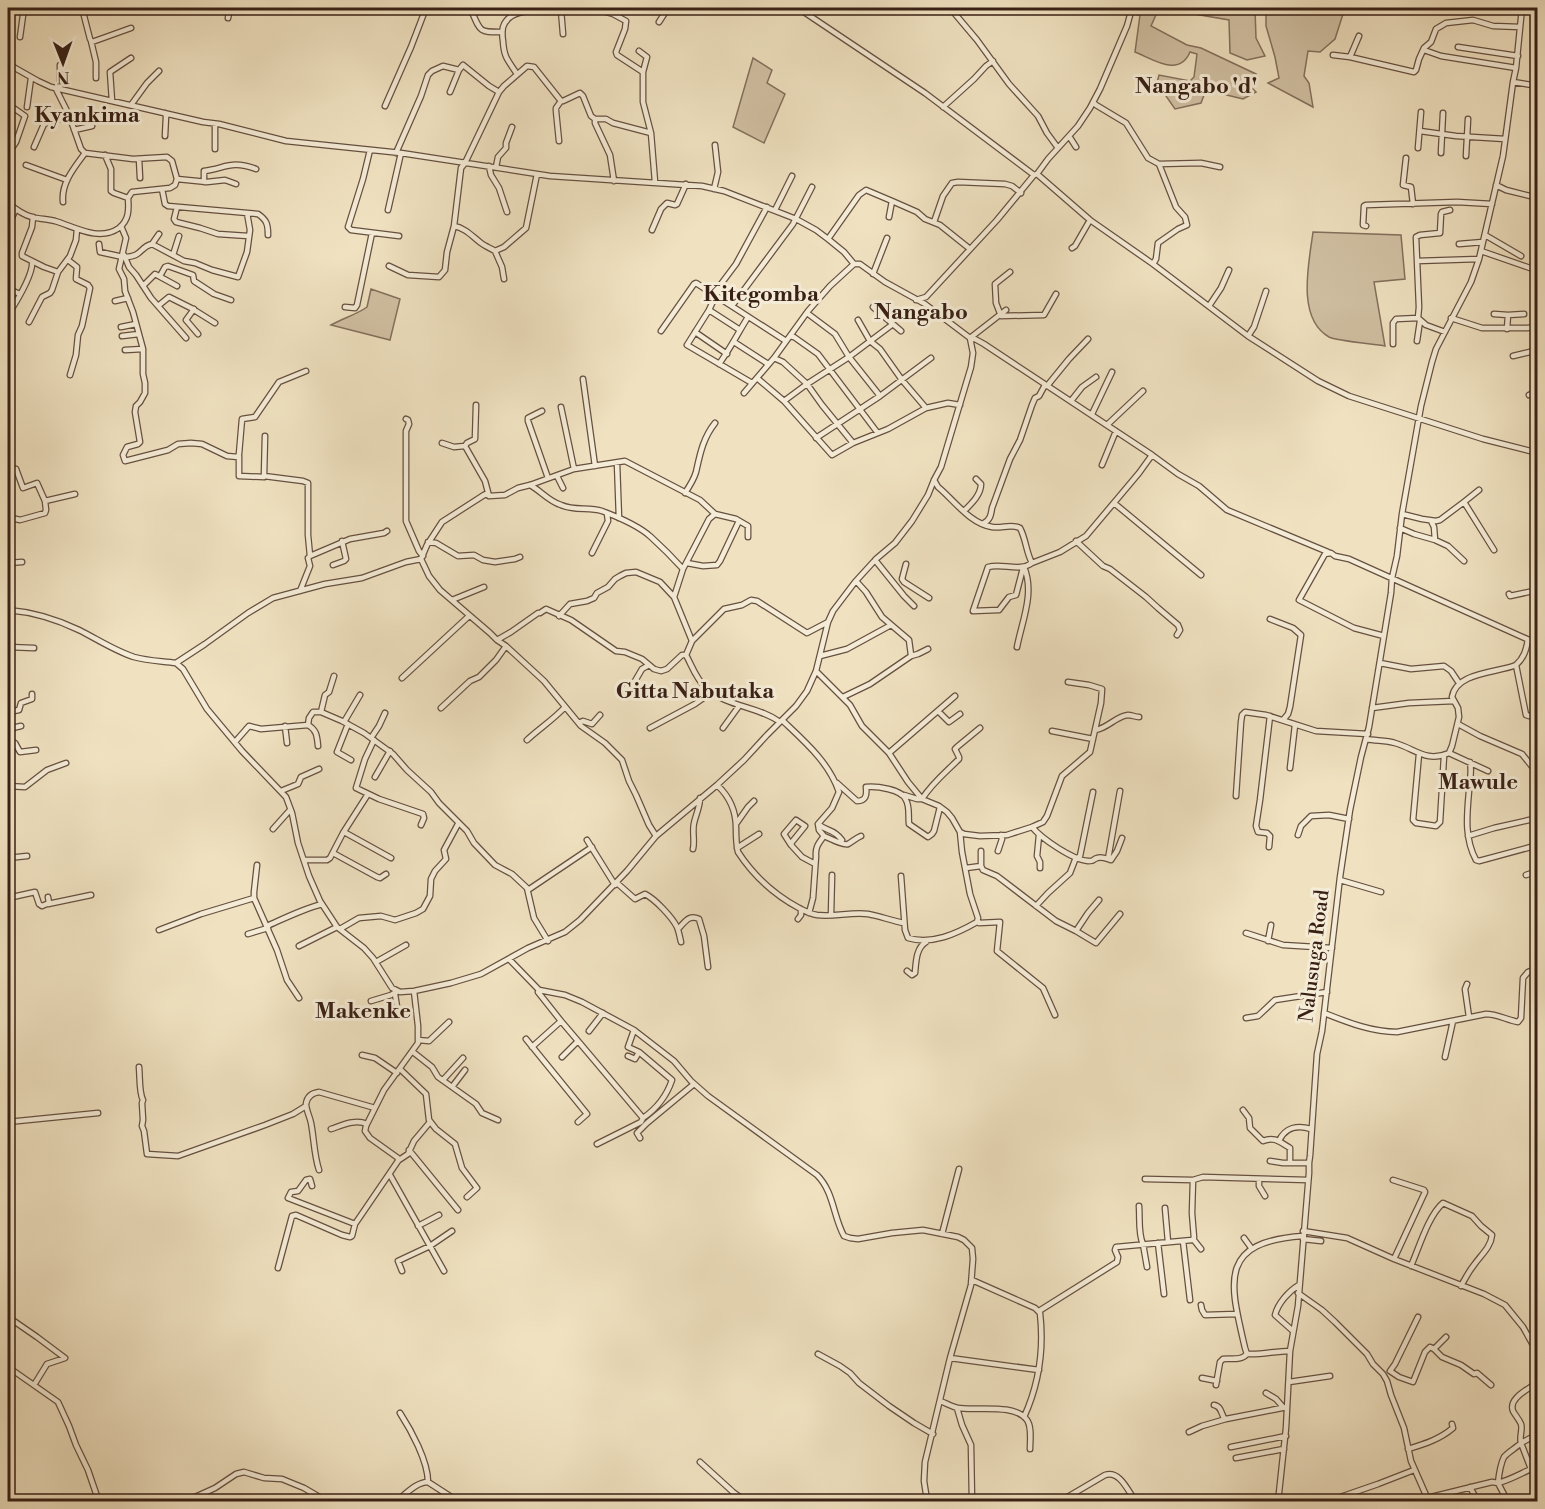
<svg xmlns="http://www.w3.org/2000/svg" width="1545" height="1509" font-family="'Libre Bodoni',serif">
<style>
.green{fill:#d1c1a4;stroke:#84705d;stroke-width:1.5}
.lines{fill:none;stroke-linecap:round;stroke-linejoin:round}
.minor-casing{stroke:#665041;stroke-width:7}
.minor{stroke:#f5ecd7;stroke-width:4.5}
.labels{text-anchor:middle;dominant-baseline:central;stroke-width:6;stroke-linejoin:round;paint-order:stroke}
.street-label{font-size:20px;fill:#382016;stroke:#f5ecd7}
.quarter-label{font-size:22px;font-weight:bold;fill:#382016;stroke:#f5ecd7}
</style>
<rect width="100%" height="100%" fill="#f0e2c1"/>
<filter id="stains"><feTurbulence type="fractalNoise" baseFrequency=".00333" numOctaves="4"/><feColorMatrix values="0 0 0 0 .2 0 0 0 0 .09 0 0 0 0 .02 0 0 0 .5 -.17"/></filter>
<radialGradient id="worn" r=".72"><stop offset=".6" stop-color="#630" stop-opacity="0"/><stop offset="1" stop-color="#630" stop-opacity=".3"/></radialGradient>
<path class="green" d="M1138 8H1255L1256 38 1265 56 1247 60 1230 53 1229 20 1159 8 1151 26 1187 45 1201 48 1256 74 1251 87 1256 92 1243 99 1206 90 1201 103 1175 109 1157 83 1159 75 1190 81 1194 77 1197 54 1190 52C1179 78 1153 59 1135 52L1140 15 1132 14Z
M1266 8H1324L1343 14 1335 39 1320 52 1308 51 1304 76 1309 83 1313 107 1268 83 1279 78 1275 57 1266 26Z
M753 58 772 70 767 83 785 94 764 143 733 127Z
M1313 232 1401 235 1405 279 1374 282 1385 346C1374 344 1337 341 1329 337 1296 318 1309 263 1313 232Z
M371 289 400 299 390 340 331 325C343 318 356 315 367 307Z"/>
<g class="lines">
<g class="minor-casing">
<path id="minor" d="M82 8 90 39 92 42 131 28
M592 8 613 14 626 21 625 29 616 52 617 55 643 72V102L651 133 655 182
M703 8 711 11 714 8
M798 8 925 93 1034 175 1037 174 1090 220 1153 264 1248 336 1318 381 1349 396 1483 439 1538 453
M950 8 977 40 1009 84 1038 116 1047 133 1058 148
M8 9 19 8
M561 10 563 34
M472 12C481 33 480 32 502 32
M228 18 230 8
M659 22 668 8
M20 37 24 8
M91 41 96 62V78
M1458 47 1518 56
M1424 50 1441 56 1516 68
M639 51 647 57 643 72
M1333 55 1350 57 1414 72 1416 70 1419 59 1424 48 1431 42 1436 29 1446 23 1473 20 1493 26 1520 27
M1350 57 1359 36
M8 64 38 81 51 87 203 122 219 124 286 141 401 153 550 176 702 186 724 191 796 219 816 230 828 239 844 252 854 264H860L885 282 925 304 970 338 973 353 971 367 941 467 934 480 928 495 912 521 895 543 876 559 855 582 833 611 828 622 816 671 807 691 796 706 767 735 744 760 717 785 656 836 627 871 580 920 565 932 528 948 481 974 451 983 414 991 400 992 392 988 373 958 364 948 337 927 320 901 309 876 298 843 292 813 286 797 242 751 207 709 183 669 176 663C162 661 148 661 134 657 115 651 97 639 79 630 56 619 33 612 8 610
M517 74C508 60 504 58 503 41 502 35 502 32 503 27 512 0 560 17 580 8
M1513 82 1538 86
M57 90 60 87V65
M450 92 459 70 463 65 489 86 499 92
M112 101 110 72 131 58
M1093 102 1096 105 1126 123 1148 158 1159 164 1176 207 1185 217 1187 225 1178 229 1158 243 1156 259 1153 264
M8 104 25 116 16 142 12 148
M131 105 147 83 159 71
M385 106 411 47 426 8
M27 107 31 78
M943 107 974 79 986 66 993 61
M165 113 166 116 165 136
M595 119V123L610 155 614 181
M215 124V149
M1534 127 1538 113
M74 130 92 126
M1420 131 1456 136 1505 139
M1069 136 1076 147
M559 141 556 111V108L561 101
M34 147 44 124 61 119 69 115
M1418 148 1421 112
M370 150 363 179 348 227 351 230 399 236
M396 153 421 96 428 75 432 71 443 66 459 70
M1441 153 1443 113
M105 155 111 169V191L114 193 128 198
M1466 156 1468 119
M1406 158 1403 185 1411 187 1413 204
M139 159 140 178
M1159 164 1201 163 1220 167
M26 165 67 180
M489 166 491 175 499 188 507 212
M496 167 498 157 506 148V143L512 127
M1037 174 1048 159 1078 126 1090 108 1100 89 1127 26 1132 8
M177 179 207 182 225 180 236 184
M204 182V171C226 168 231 160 256 169
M1496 185 1506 190 1538 198
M162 189 165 204 168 206 258 214C267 220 268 225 268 235
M714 189 718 172 715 145
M892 201 917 212 925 219 940 225 970 249
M63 202C61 183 74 168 85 153
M8 203C14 208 23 215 32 217 39 219 47 219 55 221 75 227 99 242 119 228 129 220 129 210 128 198L132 192 170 188 175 185 177 179 172 161 167 157 133 159 85 153 81 149 69 115 56 89
M177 207 174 219 176 222 200 228 218 234 248 236
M388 210 401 153
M775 210 792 176
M33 217 32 227 22 253V256L44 267 58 272
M934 222 943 196 952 183 958 182 1005 184 1012 186 1021 193
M8 226 16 209
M121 226 126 238 119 269 124 279 125 291 133 312 143 349V374L145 383V393L140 402 136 406 135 412 140 442 138 444 127 447 123 455 125 461 168 450 178 444 191 443 202 444 227 456 238 457 239 454 242 419 255 417 279 382 306 371
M454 226C465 228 472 236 481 243 485 246 490 248 495 251L504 247 526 228 537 174
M1366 226 1363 225 1364 206 1366 205 1457 202 1492 204
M652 230 661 209 667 203 675 205 677 204 686 184
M1485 235 1521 256
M828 239 859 195 866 190 892 201 889 217
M99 244 100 252 123 257
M152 244 159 234
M1459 244 1483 242
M1072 248 1075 246 1090 220
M495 251 502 267 504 279
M1481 251 1530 268
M124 255 129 267 136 275 151 298 186 338
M173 255 179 236
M124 257C143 257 139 247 152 244L184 261 195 263 212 270 238 277 247 252 250 230 247 213
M68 260 77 267 76 279 88 285 90 288 82 326 78 335 76 355 70 375
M1417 261 1479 259
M389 266 408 275 439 277 445 270 447 252 454 226 461 168 465 163 499 92 504 86 527 66 534 67 561 101H563L580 93 583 96 591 116 595 119H606L613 123 651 133
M1010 272 995 284 996 303 1001 316 1044 315 1056 294
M873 274 887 238
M160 276 165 267 168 266 193 275 194 281 214 294 231 300
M143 286 155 274 177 286
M8 299 11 291H13L20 294
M916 300 926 297 997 220 1034 175
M115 301 128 298
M158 306 169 297 191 308 215 323
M732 306 793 224 812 187
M1209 306 1221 288 1229 270
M345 307 355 308 357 305 372 233
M873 307 901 331
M194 309 186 320 198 334
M709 310 740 330
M807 313 835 334 849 357 880 396
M1494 314 1508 315
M8 315C15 304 34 274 32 261
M1418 318 1419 307 1416 237 1420 235 1440 233 1441 214 1442 212 1450 210
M1451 318 1482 328H1527L1538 327
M858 320 870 341 880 349 902 380 926 408
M29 322 42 297 50 293 52 290 58 272 70 256 76 240 77 229
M121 327 136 324
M1507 329 1508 315 1524 314
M661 331 694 284 696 283 786 341
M695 332 727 354
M122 336 139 334
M790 336 794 337 818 354 877 432
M1248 336 1254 327 1266 291
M970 338 1006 310
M1417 341 1420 321
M734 342 768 364
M1393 344V323L1396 319 1418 318 1426 325 1445 332
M125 350 143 349
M1513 356 1538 350
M774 358 783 362 807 384 822 405 853 443
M719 364C730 349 738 333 748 317
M757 378 784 401 832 455 853 443 888 429 926 408 948 403 960 405
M583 379 595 466
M752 383 687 345 709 310 721 284 736 264 767 207
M1047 386 1069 359 1088 339
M744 393 774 358 808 311 830 286 854 264
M1529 395 1538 391
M784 401 807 384 849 357 893 324
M1071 401 1082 387 1096 377
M561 407 574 469
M542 411 528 418V421L548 478
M1092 414 1112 372
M406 419 408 420 409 424 406 431V521L419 551 423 556
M1107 425 1143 391
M265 436 264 476 303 481 308 483V535L310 556 308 558 310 566 300 591
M816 438 880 396 931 358
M442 443 454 447 465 446 467 443 475 439 476 405
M465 446 485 481 489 496
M1152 455 1178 474 1199 486 1227 510 1328 552
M239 456V476L264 477
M617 463 619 518
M1102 465 1116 431
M8 471 12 468 16 469 23 488 37 483 45 501
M557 476 563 488
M934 480 938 487C954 500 969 523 992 527 1002 529 1010 523 1020 528 1026 539 1026 552 1032 563L1060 552 1086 536 1139 473 1152 455 984 344 975 339H971
M530 485C540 490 548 501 561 505 574 511 589 507 602 511 618 517 638 525 651 537 662 547 673 558 683 569
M685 493C689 487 694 479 696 472 700 454 703 438 715 423
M1464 502 1479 490
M1114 503 1201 575
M964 511C971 504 981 495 981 484L976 479
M1402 514 1422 519 1436 521 1440 520 1464 502 1494 550
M8 517 20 520 45 513 46 510 45 501 75 494
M1431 521 1434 527 1435 540 1448 546 1464 561
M984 523C990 520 991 515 992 508L1010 459 1020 440 1032 405 1035 398 1039 396 1045 385
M1400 528 1414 534 1435 540
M1076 541 1103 566 1110 569 1146 597 1158 608 1178 625 1180 630 1177 635
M428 542 436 543 458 556 474 555 483 560 495 562 515 559 520 557
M592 553 608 521 607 514
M310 556 350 539 384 533 387 531
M875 560 904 596 914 606
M8 563 22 562
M687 563 703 566 717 565 720 561 739 521
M906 564 902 579 904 582 929 598
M333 565 344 561 346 559 342 541
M1026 566 1023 568 1016 595 1009 597 999 610 973 611 988 567C1002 563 1020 572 1032 563
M856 581 866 592 882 617 909 640 911 655
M1509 594 1510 596 1538 590
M674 597 683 569 709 519 715 514
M452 600 484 587
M559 616 570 604 587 601 594 598 597 593 608 587 615 579 620 576 626 573 636 572 660 582 674 597 692 641
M1270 619 1293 628 1301 635 1290 707 1288 714 1283 720
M1384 636 1354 628 1299 600 1325 554 1331 553 1335 556 1349 559 1538 644
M497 640 511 632 538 613H540L546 609 571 620 616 651 625 652 642 659 654 669 661 671 667 669 682 655H686L692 641 724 609 742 605 751 600 757 601 807 633 828 622
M8 647 34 648
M1017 647C1022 621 1035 593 1024 567
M686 655C692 666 696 679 706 688 727 707 758 706 780 722
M820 656 847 649 891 625
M176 663 205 644 248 613 273 598 325 584 362 578 406 562 421 559
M1380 663 1411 669 1444 666 1451 671 1459 683
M1516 665 1526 715 1529 716 1534 714
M816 671 850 705 862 726 889 753 908 782 922 799 939 806 947 812 952 818 960 832 964 834 980 836 1007 835 1032 827 1043 822 1047 816 1062 776 1090 752 1101 703 1102 689 1089 685 1068 682
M402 678 469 616
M625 689 635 681 642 669 649 665
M843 697 870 684 911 656 918 654 928 649
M441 708 470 681 479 677 496 660 506 646
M1372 708 1409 703 1454 701
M938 711 949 722 960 714
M8 712 19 710 21 703 32 699V694
M321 712 325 695 329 692 334 676
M782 720C804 741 829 762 839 792L832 808 818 824 819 830 824 836C819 843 815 847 816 856L813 898 809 913
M344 722 360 695
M579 723 583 721 592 724 600 715
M348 724 337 752 351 760
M1458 724 1480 736 1522 754 1538 774
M308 725 309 718 313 712H321L342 721 364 733 393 754 407 770 431 792 439 803 467 831 474 843 495 865 512 874 527 888 534 918 548 941
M285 726 287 743
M650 728 695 704 712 692
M723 728 739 706
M8 729 21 726
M1095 730C1107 729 1116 716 1128 715 1132 715 1135 717 1139 717
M1052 731 1093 739
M371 738 379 726 385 713
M1366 739C1376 741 1386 740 1395 743 1416 749 1426 763 1449 753L1452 746 1459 717 1458 708 1452 697C1456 672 1497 673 1516 665 1524 658 1526 650 1528 640
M374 740 365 759 356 788 379 799 423 814 424 818 421 825
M527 740C540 728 554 719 565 707
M235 742 249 726 261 729 308 725C317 730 317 737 318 746
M8 743H15L20 752 36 750
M889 753 955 696
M1449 753 1488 771
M1419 754 1413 820 1416 823 1436 826 1440 822 1444 756
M1470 762C1472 771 1470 781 1469 791 1467 814 1464 838 1476 860L1479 861 1538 845
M1290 768 1295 725
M375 777 390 751
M837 783 857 801C866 801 867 795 866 787 876 786 902 789 906 800 910 807 908 816 909 824L928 837 932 834 934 831 940 807
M717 785C729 796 736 811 736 828 736 836 736 844 738 852 753 875 775 895 799 908 805 911 810 914 817 915 834 917 851 912 868 914 880 916 892 921 904 923
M8 786 25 787 47 770 66 763
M281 791 298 784 301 777 319 769
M904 795 917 799H922C932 783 946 772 959 759V757L955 749 957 747 980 728
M1236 796 1241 722 1242 715 1245 712 1266 715 1316 731 1368 734
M736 824 748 807 754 801
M818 824C827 832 833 828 842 840
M1032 827C1042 839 1073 860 1088 861 1096 861 1091 860 1097 858 1102 856 1107 859 1111 860L1117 851 1122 838
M273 829 290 810
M344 832 391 858
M1039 835 1037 856 1040 862V868
M1298 835 1301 826 1311 816 1329 815 1349 819
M656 836 649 825 636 795 629 781 622 760 605 743 581 726 544 681 506 646 497 640 490 633 440 590 429 576 421 559 427 545 442 522 484 495 486 494 489 496 505 495 518 488 530 485 574 469 625 461 700 500 715 514 736 519 748 526V537
M824 836C829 838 844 846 848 844 852 842 856 838 861 836
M1468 836 1494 828 1538 818
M587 840 615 885
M791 845 784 834 796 820 805 826 792 842 791 845 802 857 815 864
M1269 847 1270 836 1267 833 1258 832 1256 826 1260 800 1270 716
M737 848 759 834
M693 849C695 841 692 831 694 823 696 814 700 807 700 798
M981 851V866
M998 851 1002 839 1001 835
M333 853 377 877 380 878 386 874
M8 858 27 856
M1108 859 1120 791
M304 860H327L330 858 343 833 368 794
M257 865 254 892V898L277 950 287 980 299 998
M966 868 981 866 983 870 997 876 1056 921 1076 931 1088 913 1099 900
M1526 875 1538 871
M901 876 905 930 908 938C932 945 956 934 977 922L978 918 970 894 962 852 960 832
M1340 880 1381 892
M617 883 635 899 645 894C655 899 672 917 677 927 679 932 680 938 681 942
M528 890 592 847
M8 898 35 892 39 904 42 906 49 903 48 897
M48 904 91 895
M1036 906 1048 893 1070 873 1075 860 1080 856 1093 792
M831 915 832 875
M798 919 801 915V909
M978 921 979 923 1000 922 997 951 1043 988 1055 1015
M267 926C285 918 303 909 322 904
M340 929 359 918 381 916 395 920 416 913 423 909 430 896 431 879 435 871 446 859 444 850 458 824
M678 929C685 922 689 914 699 919L704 936 708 967
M159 930 201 914 254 898
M1076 931 1096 943 1120 914
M1246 933 1283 945 1332 948
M248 934 268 928
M1268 941 1271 925
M299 946 337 927
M509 959 539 990 565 995 582 1002 634 1030 674 1061 691 1081 708 1096 817 1175C834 1192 833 1216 844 1236L850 1238 858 1239 892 1233 923 1230 958 1237 964 1240 972 1248 973 1259 971 1285 950 1358 925 1462 924 1481 927 1500
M376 962 406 945
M907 971 912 975 915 973C916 962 916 948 926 942
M1467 984 1465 989 1469 1017
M539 990 538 992 561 1021
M397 991 395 994 398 1013
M371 1001 391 995 397 991
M1324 1013C1347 1022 1371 1032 1397 1032L1486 1014C1497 1014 1507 1020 1518 1022L1521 1018 1523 978 1528 972 1538 968
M1246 1018 1258 1016 1275 1000 1327 992
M634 1030 628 1047 639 1052
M589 1031 603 1013
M526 1039 587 1114 578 1122
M418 1040 429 1041 449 1022
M532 1047 561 1021 578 1041
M413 1052 432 1067 438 1077 476 1104 482 1113 498 1120
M362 1055 375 1058 397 1073
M628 1056 635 1059 639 1052 672 1080C667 1095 656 1109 643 1118
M562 1057 578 1041 643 1118 641 1122 597 1144
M1445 1057 1453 1021
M139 1067C140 1077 139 1093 143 1100L142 1103 143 1120 142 1126 144 1131 147 1154 178 1156 265 1125 293 1114 306 1106
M400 1069 426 1094 429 1120 436 1129 455 1144 462 1168 477 1188 467 1197
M443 1080 463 1058
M452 1087 465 1070
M1243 1110 1249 1118 1250 1128 1263 1141C1274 1136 1280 1142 1290 1148V1163
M8 1122 98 1113
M331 1129C343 1125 355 1119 367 1124
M640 1138 637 1133 647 1123 694 1084
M1279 1141C1285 1127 1298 1125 1311 1129
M409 1150 458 1210
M399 1160 408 1154 414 1141 430 1122
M1270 1161 1283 1163H1309
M319 1170C314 1155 314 1138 311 1123 310 1117 306 1110 306 1104 307 1096 312 1093 319 1092L375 1108
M390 1175 444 1271
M1145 1179 1193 1180 1203 1177 1308 1180
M1259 1179V1186L1265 1196
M1393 1180 1421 1189 1424 1190 1425 1192 1394 1259
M312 1186 310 1179 306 1180 298 1191 291 1192 288 1198 355 1224
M1139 1206C1140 1218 1138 1234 1143 1244L1147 1267
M1165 1208 1168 1242
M418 1226 439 1215
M1303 1231 1347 1238 1394 1259 1484 1294 1505 1305 1523 1327 1538 1354
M942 1234 959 1169
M1244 1238 1252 1249
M1193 1239 1201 1249
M1303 1239 1321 1241
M1183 1241 1190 1300
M1158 1243 1164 1294
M1411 1266C1419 1248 1428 1216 1443 1203L1472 1216 1481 1226 1492 1235C1491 1247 1481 1255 1474 1265 1469 1271 1465 1279 1461 1286
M278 1268 292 1216 296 1215 342 1235 350 1237 352 1236 355 1224 398 1161V1158L370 1138 365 1131 366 1126 384 1090 418 1043V1026L414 991
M402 1271 398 1261 430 1246 452 1231
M972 1280 1035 1308 1040 1313C1044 1348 1039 1384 1024 1417
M1298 1293 1322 1310 1335 1322 1367 1354 1373 1364 1383 1374 1387 1381 1391 1395 1404 1428 1411 1461 1429 1502
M1201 1305 1202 1310 1205 1315 1237 1314
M1039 1311 1117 1262 1118 1257 1115 1250 1116 1247 1192 1240 1194 1238 1192 1213 1193 1180
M8 1317 37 1337 65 1358 47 1364 34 1385
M1293 1331 1275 1315C1278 1303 1289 1291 1299 1285
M1529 1336 1538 1333
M1434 1349 1442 1357 1461 1365 1474 1374 1477 1373 1491 1385
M1290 1351C1275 1351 1262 1355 1247 1354L1245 1348C1230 1283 1217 1242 1303 1236
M818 1354 840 1366 850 1373 859 1383 889 1406 914 1423 933 1434
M950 1358 1039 1370
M8 1367 58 1402 69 1426 76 1445 88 1470 99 1502
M1390 1371 1399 1377 1413 1382 1425 1352 1430 1347 1434 1349 1446 1337
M1390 1371 1395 1364 1418 1317
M1202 1378 1217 1381
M1289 1382 1330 1376
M1538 1382C1529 1389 1508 1398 1513 1411 1515 1415 1519 1419 1521 1424 1523 1430 1519 1436 1521 1443 1516 1448 1508 1452 1504 1457 1500 1465 1499 1474 1498 1483 1510 1480 1520 1474 1531 1469L1521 1443 1538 1434
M1216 1385 1220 1362 1223 1359C1231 1358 1241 1361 1247 1354
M1266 1393 1276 1399 1283 1407
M940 1401C946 1403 952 1407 958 1408 976 1411 1015 1403 1027 1420 1032 1427 1030 1440 1030 1449
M1214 1405C1221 1406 1221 1413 1224 1418L1226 1419 1287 1407
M957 1408 962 1425 971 1445 972 1502
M400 1413C411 1430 428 1461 428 1482
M1189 1432 1202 1426 1226 1419
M1231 1447 1286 1436
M1408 1449C1425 1444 1440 1439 1453 1428L1452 1424
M1236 1458 1284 1449
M700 1462 733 1492 747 1502
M1470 1487 1478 1502
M1427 1498 1492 1482 1498 1483 1508 1502
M184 1502 215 1488 236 1474 244 1472 264 1478 282 1479 304 1488 328 1502
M395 1502C405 1495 416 1482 428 1482L459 1502
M492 1502 508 1498
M899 1502C910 1499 920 1494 930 1502
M1059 1502 1105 1475C1120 1470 1128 1491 1136 1502
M1278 1502 1286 1428 1290 1351 1298 1306 1309 1173V1163L1310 1156 1317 1054 1322 1031 1340 877 1350 810 1361 757 1369 727 1391 593 1392 578 1397 556 1402 514 1421 406 1432 362 1436 349 1471 282 1479 259 1503 156 1513 82 1516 68 1522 8
M1326 1502 1378 1484 1414 1470"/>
</g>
<use href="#minor" class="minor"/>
</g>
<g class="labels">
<g class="street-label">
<text transform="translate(1315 956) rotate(-83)">Nalusuga Road</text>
</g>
<g class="quarter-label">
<text x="1196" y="86">Nangabo 'd'</text>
<text x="87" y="115">Kyankima</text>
<text x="761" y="294">Kitegomba</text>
<text x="921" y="312">Nangabo</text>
<text x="695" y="691">Gitta Nabutaka</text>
<text x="1478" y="782">Mawule</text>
<text x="363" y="1011">Makenke</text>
</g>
</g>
<rect width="1545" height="1509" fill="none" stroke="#f0e2c1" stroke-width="30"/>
<rect x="9" y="9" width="1527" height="1491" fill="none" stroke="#382016" stroke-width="3"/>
<rect x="15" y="15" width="1515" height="1479" fill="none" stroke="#382016" stroke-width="1.5"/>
<g transform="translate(63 63) rotate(179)" stroke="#f5ecd7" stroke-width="4.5" paint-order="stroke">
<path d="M0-4.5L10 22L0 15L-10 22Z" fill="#382016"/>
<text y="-9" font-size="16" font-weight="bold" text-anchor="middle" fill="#382016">N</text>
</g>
<rect width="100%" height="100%" filter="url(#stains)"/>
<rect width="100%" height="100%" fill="url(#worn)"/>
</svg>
